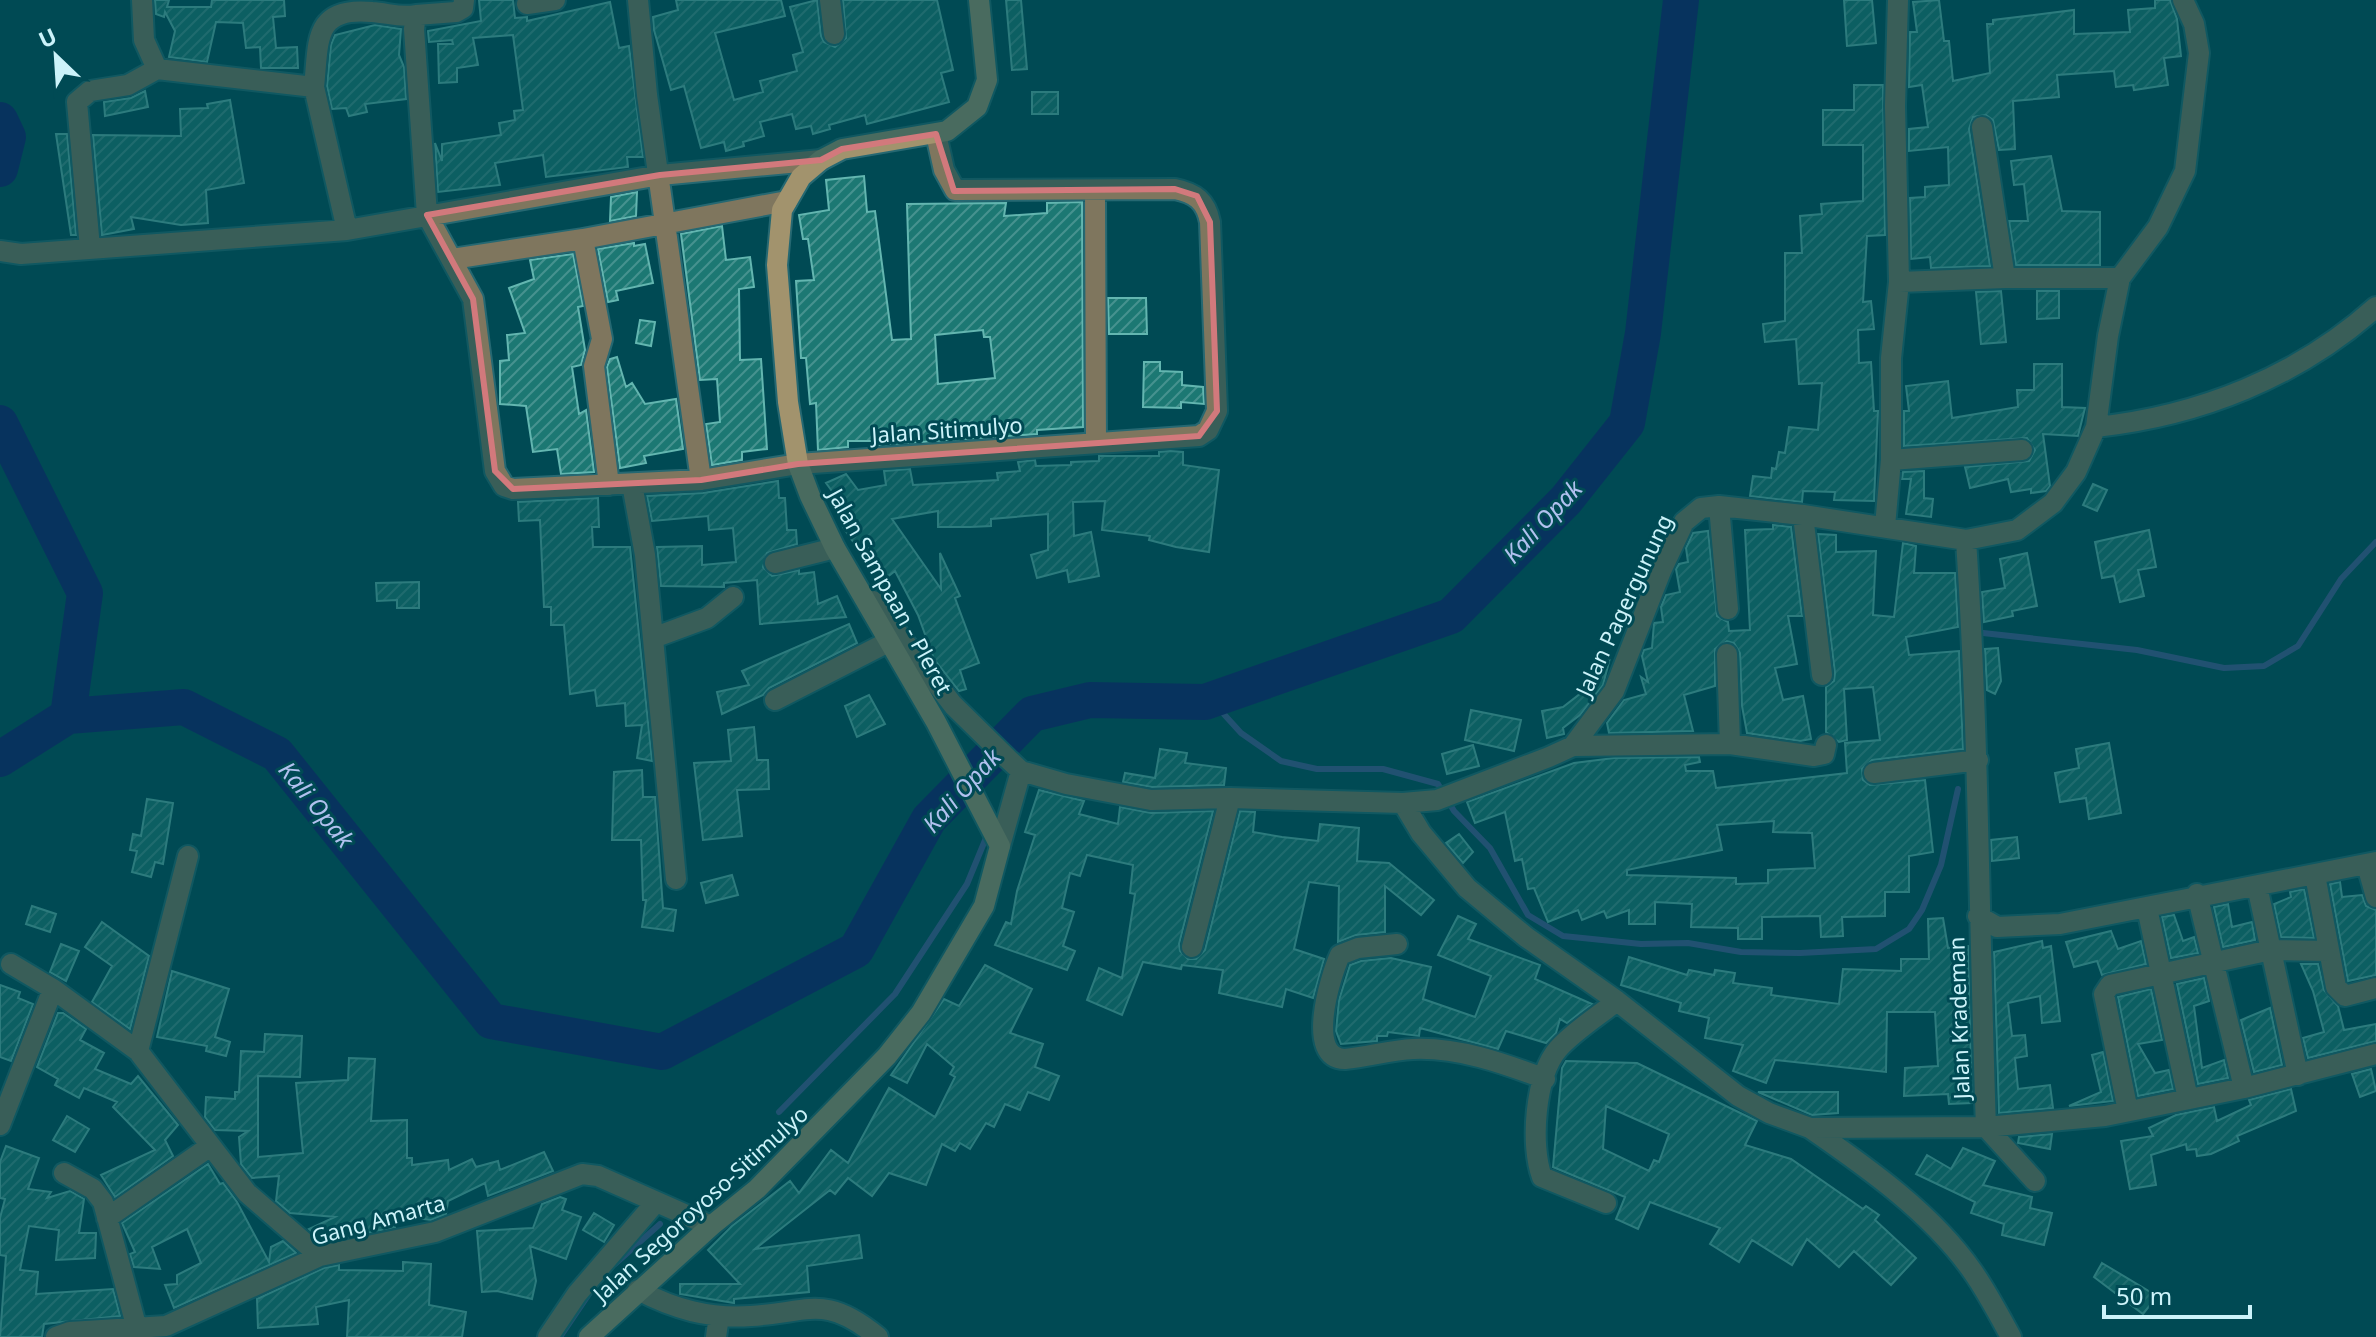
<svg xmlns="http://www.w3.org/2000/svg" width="2376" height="1337" font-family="'Noto Sans',sans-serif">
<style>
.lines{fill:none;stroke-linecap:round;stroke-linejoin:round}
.stream{stroke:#495a96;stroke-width:6}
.river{stroke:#11186b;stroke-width:36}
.building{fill:url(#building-hatch);stroke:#63b6b0;stroke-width:2;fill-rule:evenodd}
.minor-casing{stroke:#256872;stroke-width:24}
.secondary-casing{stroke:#256872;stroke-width:24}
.minor{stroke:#7f765e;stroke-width:20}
.secondary{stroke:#a2936d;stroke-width:20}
.marked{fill:none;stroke:#d2797c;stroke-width:6;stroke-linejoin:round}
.labels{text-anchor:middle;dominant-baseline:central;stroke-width:6;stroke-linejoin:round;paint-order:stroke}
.street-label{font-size:22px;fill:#ccf3fa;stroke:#004a54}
.water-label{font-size:24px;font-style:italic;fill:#b1c1ef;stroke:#004a54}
</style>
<defs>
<pattern id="building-hatch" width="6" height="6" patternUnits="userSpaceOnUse" patternTransform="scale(2)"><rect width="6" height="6" fill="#1c7873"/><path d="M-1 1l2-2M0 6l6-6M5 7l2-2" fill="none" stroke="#46928f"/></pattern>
</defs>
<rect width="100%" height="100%" fill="#004a54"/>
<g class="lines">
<path class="stream" d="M1983 633 2137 650 2224 668 2264 666 2298 646 2341 579 2376 542
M1211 700 1241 733 1281 761 1317 769H1383L1438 784 1454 811 1490 848 1528 915 1563 936 1641 944 1688 943 1741 952 1800 953 1876 949 1909 929 1922 910 1941 865 1958 789
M779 1112 895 994 967 884 988 833
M615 1264 660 1224
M560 1337 589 1294"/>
<path class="river" d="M0 120 8 137 0 169
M0 423 85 593 68 716
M0 759 68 716 184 707 277 754 491 1021 662 1052 856 950 929 819 1032 714 1090 700 1205 702 1451 616 1566 500 1627 423 1643 333 1681 0"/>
</g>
<path class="building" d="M155 0H169L167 7H211L212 0H284L285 16 273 17 276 48 297 47 298 68H261L260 47 246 48 243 23 216 22 207 62 169 57 175 31 165 12 164 17 156 14Z
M479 0H513L515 18 527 17V21L610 2 619 48 629 46 643 157H627L628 167 546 177 543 155 495 163 500 185 438 192 435 143 442 161V144L501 135 499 123 515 120 514 111 523 110 513 35 473 38 478 65 457 68V82L439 83 438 44H453L452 40 429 42 428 31 481 21Z
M676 0H781L785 16 715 33 734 100 763 92 760 81 797 71 793 55 803 52 790 7 817 0 821 36 824 42 835 47 846 38 843 0H937L953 70 941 73 949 102 867 124 865 115 829 125 830 129 813 134 811 126 796 129 792 114 760 122 764 136 743 142 744 146 726 151 724 142 701 148 684 86 671 90 654 30 653 17 678 10Z
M1006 0H1021L1027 69 1012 70Z
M1844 0H1872L1876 43 1847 46Z
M1939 0 1944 41H1949L1953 81 1990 73 1987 24H1993V20L2074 10V34L2130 32 2128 10 2155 8V0H2170L2177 19 2181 56 2164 58 2168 85 2134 90 2133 85 2116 87 2114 71 2057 75 2059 97 2013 101 2015 149 1999 150 1993 120 1986 115 1973 117 1969 129 1990 266 1931 268 1930 257 1911 259 1910 198 1925 197V187L1949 185 1948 147 1909 151V129L1928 127 1922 85 1909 87 1910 32H1917L1913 2Z
M375 25 401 29 399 55 404 67 406 99 365 104 367 112 349 116 346 108 332 109 327 86 331 45 335 35Z
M1854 85H1883L1885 235 1867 236 1863 302 1871 301 1874 329 1858 330 1859 363 1871 362 1874 411H1878L1874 501 1834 500 1835 492 1803 491 1802 502 1750 496 1753 476 1771 478 1772 468 1776 469 1779 452 1785 453 1789 427 1818 430 1822 383 1799 384 1796 339 1765 342 1763 324 1785 321V253H1802L1800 216 1822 214 1821 204 1863 201V145H1823V110H1854Z
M145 91 148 107 105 116 104 102 131 98Z
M1032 92H1058V114H1032Z
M230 100 244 183 206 190 208 223 181 225 131 217 134 229 102 235 93 135 181 136 180 109 208 108 207 104Z
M56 134H67L76 235H71Z
M2051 156 2062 211 2100 212V265H2016L2009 221H2028L2024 184 2014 185 2011 161Z
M864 176 867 212 875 211 892 340 911 339 907 204 1006 203 1004 216 1047 213V203L1082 202 1083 427 1037 430V434L878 445V441H848V447L818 450 816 403 810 404 806 358H801L796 281 814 280 808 239H803L799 215 829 210 826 180ZM983 330 984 337H990L995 378 938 384 935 335Z
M637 192 636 216 610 221 611 197Z
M722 226 726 260 750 257 754 287 739 289 740 360 761 359 767 449 742 452V460L712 465 706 424 720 422 717 379 700 380 681 234Z
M634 243V246L645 244 653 283 616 291 618 300 608 302 598 249Z
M573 254 583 306 578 307 585 350 581 365 572 367 579 414 586 410 594 472 561 474 557 449 533 452 526 406 500 404V361L509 360 507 335 525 333 509 288 534 279 530 260Z
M2001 291 2006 342 1981 344 1976 292Z
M2037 291H2059V318L2037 319Z
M1108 298H1146L1147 334H1109Z
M640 320 655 322 651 346 636 343Z
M617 357 626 387 632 383 645 404 676 399 683 449 644 456 646 463 620 468 607 367 610 359Z
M1144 362H1160V371L1182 372V385L1203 387 1204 404 1181 402V408L1143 407Z
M2034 364H2062V407L2085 408 2078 436 2043 434 2050 486 2046 491 2031 493V489L2011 492 2008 479 1970 488 1965 467 2029 461 2035 450 2027 438 1904 446V411H1909L1906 386 1948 381 1952 418 2018 407 2017 390H2034Z
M1170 451 1183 452V465L1219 470 1209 552 1176 547 1149 540 1150 536 1102 530 1105 501 1073 502 1074 536 1091 532 1099 576 1069 582 1067 570 1037 578 1031 555 1048 550V514L991 519V526L970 527H938V511L892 519 941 589 940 553 960 596 955 598 979 663 960 670 966 689 959 691 934 659 918 615 895 571 886 578 873 560 869 562 851 539 843 527 853 520 826 483 846 474 858 490 886 485 884 471 910 469 913 485 998 480 997 473 1020 471 1018 462 1035 460 1036 466 1071 465V462L1099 461V456H1159V452Z
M1924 471V498L1933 499 1931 517 1906 514 1911 479H1902L1903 472Z
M778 481 779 498H785L787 530H796L797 544 767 553 763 567 772 576 799 570V574L814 572 818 604 837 596 846 617 760 624 757 580 724 583V587L661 586 657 547 702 546V565L736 562 733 528 709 530 708 516 652 521 647 496 703 493Z
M2093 484 2107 490 2097 511 2083 505Z
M598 498 599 527H592L593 547H630L652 761 637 758 642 725 626 726 625 703 597 706 595 690 570 694 564 625H551V607H544L540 520 519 521 518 502Z
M1773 525 1791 527 1802 616H1788L1797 664 1775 668 1783 700 1803 696 1811 739 1800 741 1747 733 1742 706 1740 653 1734 643 1727 641 1715 649V686L1684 695 1693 731 1609 733 1607 723 1624 700 1646 694 1641 677 1648 682 1642 656 1644 650 1652 648 1654 623 1663 622 1661 607 1666 595 1680 592 1676 569 1679 564 1688 562 1686 548 1693 533 1708 531 1717 616 1728 622 1729 631 1750 630 1745 530 1773 529Z
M2149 530 2156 567 2138 570 2144 596 2120 602 2114 576 2102 578 2095 542Z
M1818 534 1836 535V552L1876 551 1873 615 1894 617 1903 543 1916 546 1914 573H1955L1958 627 1906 637 1909 655 1959 651 1963 749 1872 760 1862 769 1863 780 1870 785 1925 780 1933 852 1909 856V892H1885V916L1842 917 1843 936 1821 937 1820 916 1762 917V939H1738V928L1691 927 1692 904 1655 902V924H1629V910L1607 918 1604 911 1582 920 1578 910 1548 922 1534 888 1528 889 1522 859 1515 861 1505 812 1475 823 1467 802 1574 763 1614 758 1699 757 1700 762 1685 765 1686 771H1713L1716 788 1847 773 1845 743 1880 740 1873 687 1844 689 1847 740 1839 742 1826 732V687L1834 681 1835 673ZM1774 821 1773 832 1812 833 1815 868 1768 870V883L1736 884V878L1627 875V870L1722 850 1717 825Z
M2027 553 2037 606 2012 611 2013 616 1984 622 1982 592 2005 588 2000 559Z
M419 582V608H397V600L377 601 376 583Z
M849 624 857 643 769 688 763 695 722 714 717 692 749 685 742 671Z
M1998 648 2001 681 1995 694 1987 690 1985 649Z
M1611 654 1603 685 1580 715 1563 728 1564 734 1547 738 1542 711 1563 707 1599 679 1594 676Z
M869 695 885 724 857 737 845 706Z
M1471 710 1521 720 1514 751 1465 740Z
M754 727 757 760H768L769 789 737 790 742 836 703 840 694 763 731 761 728 730Z
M2109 743 2121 813 2089 819 2086 798 2060 802 2055 773 2079 768 2076 749Z
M1473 745 1479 766 1447 774 1442 754Z
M1160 749 1187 753 1185 763 1226 768 1224 785 1152 787 1123 782 1125 773 1155 778Z
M642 770 643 797H655L663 908 676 910 673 931 642 927 646 900H643L641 840H612L614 772Z
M1039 790 1084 801 1079 814 1118 824 1120 807 1151 813 1213 811 1179 944 1180 951 1188 959H1196L1205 950 1240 811 1255 812 1253 832 1282 837 1318 841 1320 824 1359 828 1357 861 1389 863 1434 900 1421 915 1385 886V932L1356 935 1338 942 1339 886 1309 882 1294 949 1324 959 1313 998 1286 989 1282 1007 1219 993 1223 970 1182 965 1181 969 1143 962 1122 1015 1087 1000 1099 968 1122 978 1135 894 1130 893 1133 865 1087 855 1080 876 1070 873 1062 908 1074 912 1063 946 1075 951 1067 970 995 945 1006 922 1011 924 1017 891 1035 835 1025 832Z
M147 799 173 803 163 864 155 862 151 877 132 872 137 851 130 850 133 834 141 836Z
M1459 834 1473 852 1463 863 1446 843Z
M2017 837 2019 858 1992 861 1991 840Z
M732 875 738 895 706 903 701 883Z
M2340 882 2342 897 2362 895 2366 906 2376 910V975L2348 981 2330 884Z
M2304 889 2314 938 2281 937 2274 904 2291 897 2290 892Z
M2228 904 2232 927 2252 922 2255 940 2223 947 2214 907Z
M32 906 56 914 50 932 26 924Z
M2174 915 2183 941 2194 937 2198 953 2171 958 2162 917Z
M1458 916 1476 924 1468 939 1540 965 1535 979 1592 1004 1567 1023 1560 1019 1556 1033 1546 1043 1506 1031 1498 1049 1420 1028 1419 1036 1388 1032 1387 1036H1377V1041L1341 1044 1336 1031 1339 1000 1350 965 1361 961 1391 958 1431 967 1423 999 1475 1017 1491 976 1438 955Z
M1943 918 1948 948 1968 946 1972 1103 1949 1104 1948 1094 1904 1096 1905 1068 1938 1066 1935 1012H1887L1886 1072 1775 1060 1766 1083 1733 1071 1743 1045 1705 1038 1709 1018 1679 1011 1681 1003 1621 985 1629 957 1687 975 1689 970 1714 975 1715 970 1735 973 1733 983 1772 988 1771 995 1839 1004 1843 969 1901 971V959H1929L1928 919Z
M102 922 149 956 130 1029 92 1002 112 966 85 947Z
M2111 931 2118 949 2141 941 2146 964 2102 975 2097 961 2074 967 2066 942Z
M2042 941 2043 948 2051 946 2060 1021 2042 1023 2040 996 2008 1003 2012 1036 2025 1035 2027 1056 2015 1058 2018 1089 2050 1085 2053 1108 1999 1113 1994 952Z
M61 944 79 951 66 981 50 972Z
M2301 964H2318L2324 990 2338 1006 2344 1030 2376 1024V1041L2308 1058 2303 1038 2324 1032 2313 991Z
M985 965 1032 989 1010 1033 1043 1044 1035 1067 1059 1076 1049 1100 1028 1092 1020 1110 1005 1104 994 1127 986 1123 970 1149 960 1143 955 1151 942 1144 926 1185 889 1173 872 1196 848 1178 835 1194 830 1190 755 1249 859 1235 862 1258 807 1266 809 1292 734 1299V1303L680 1294V1284H740L708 1250 732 1226 790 1181 799 1193 831 1150 848 1163 889 1088 935 1117 955 1077 950 1074 954 1067 927 1044 907 1083 891 1075 944 999 959 1006Z
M172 971 229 989 215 1037 230 1042 226 1056 206 1051 207 1046 157 1037Z
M2204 978 2209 1001 2194 1006 2202 1068 2224 1060 2228 1078 2198 1084 2177 984Z
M0 985 20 992 18 998 33 1004 11 1061 0 1057Z
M2151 989 2162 1040 2138 1044 2155 1073 2169 1070 2173 1089 2138 1096 2118 997Z
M2270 1008 2282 1065 2254 1072 2241 1020Z
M58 1013H63L86 1029 80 1040 104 1053 95 1069 131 1084 138 1076 178 1125 165 1140 173 1156 115 1197 101 1175 155 1150 113 1107 117 1102 84 1088 79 1098 55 1085 58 1079 37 1067Z
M265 1034 302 1036 300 1077 258 1076V1157L303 1153 296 1083 348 1080 349 1058 375 1059 371 1121 407 1120V1158H412V1165L448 1160 449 1170 472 1159 476 1167 498 1161 500 1170 544 1152 553 1171 488 1196 485 1183 448 1201 446 1214 431 1220 393 1215 395 1227 324 1242 309 1229 335 1217 290 1213 276 1201 279 1176 252 1178 241 1164 239 1137 248 1131 215 1130 205 1117 206 1097 235 1099V1092H239L241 1051 264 1052Z
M2103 1052 2113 1101 2069 1106 2101 1092 2092 1055Z
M1566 1061 1637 1063 1757 1121 1745 1145 1791 1159 1863 1209 1866 1206 1879 1215 1875 1220 1916 1258 1891 1285 1854 1251 1839 1267 1807 1239 1792 1265 1752 1240 1739 1262 1710 1244 1720 1228 1650 1202 1638 1229 1616 1219 1625 1197 1553 1167 1562 1068ZM1606 1106 1669 1134 1659 1162 1654 1160 1649 1171 1603 1149Z
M2371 1069 2376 1091 2360 1097 2352 1074Z
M2291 1089 2296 1111 2237 1136 2239 1141 2211 1154 2197 1156 2196 1149 2187 1150 2186 1144 2151 1155 2156 1185 2130 1189 2121 1141 2153 1136 2149 1128 2176 1115 2214 1107 2217 1121 2251 1105 2249 1100Z
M1758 1092H1838V1113L1812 1115Z
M67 1116 89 1129 75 1152 53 1140Z
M2052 1134 2050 1149 2018 1143 2019 1137Z
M6 1146 39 1158 28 1189 51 1192 47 1198 70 1191 84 1199 79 1233H96L95 1258 56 1260 59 1230 29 1226 20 1270 38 1272 36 1294 113 1289 120 1316 44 1324 42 1337H0L6 1256 0 1255V1218L5 1199 0 1198V1162Z
M1963 1148 1995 1161 1983 1185 2032 1197 2030 1208 2052 1213 2044 1245 2002 1235 2004 1224 1971 1213 1975 1202 1916 1174 1927 1155 1951 1169Z
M208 1164 220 1184 223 1183 237 1202 269 1262 271 1247 283 1241 296 1253 174 1308 165 1285 177 1284V1275L201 1263 187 1229 152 1247 160 1269 134 1267 130 1254 135 1252 122 1223Z
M560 1197 566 1199 562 1210 581 1217 566 1259 530 1246 536 1281 532 1299 497 1291 482 1292 477 1231 533 1228 542 1204Z
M594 1213 614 1225 604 1242 583 1230Z
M403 1262 431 1264 429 1305 466 1312 462 1337H347L349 1300 316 1307 318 1324 258 1328 257 1299 324 1268 339 1265V1270L403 1271Z
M2102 1263 2157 1296 2143 1314 2094 1277Z"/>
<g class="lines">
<g class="minor-casing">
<path id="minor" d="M142 0 144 40 157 69 314 87C319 43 312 6 372 12 388 13 400 18 416 15L414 29 427 215 473 299 495 471 504 486 513 489 701 480 798 464 1199 436 1208 430 1217 411 1210 222C1206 201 1195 193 1175 189L955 190 944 170 936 134
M638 0 647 95 701 480
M830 0 834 34
M527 4 555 0
M416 15 456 12 463 8 464 0
M314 87 347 230 660 175 821 160
M1982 127 2005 278
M1095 190 1096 443
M583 239 602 339 594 366 609 485
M90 248 77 102 90 91 128 85 157 69
M0 251 21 254 347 230
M452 259 583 239 787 201
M1899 282 2005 278H2120
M2096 427C2199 416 2298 377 2376 307
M1891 460 2022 450
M632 484 645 555 676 879
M1719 506 1728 609
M1803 515 1822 675
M1885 526 1891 460V358L1899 282 1895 106 1898 0
M775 563 835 548
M873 601 953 705 1008 759 1021 771 1066 784 1151 800 1230 798 1403 803 1437 800 1549 757 1573 746 1614 691 1661 571 1684 522 1701 508 1719 506 1803 515 1966 540 2017 530 2053 503 2076 472 2096 427 2108 336 2120 278 2158 227 2185 171 2199 53 2194 24 2183 0
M653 638 707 618 733 597
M1727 654 1730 744
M775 700 890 641
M1573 746 1730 744 1814 756 1824 754 1826 745
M1874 773 1978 760
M1403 803 1421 833 1467 888 1526 937 1617 1001 1738 1096 1769 1113 1810 1128 1986 1127C1979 931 1979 735 1966 540
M1000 846 1021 771
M2367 865 2376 897
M2315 875 2336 987 2345 996 2376 988
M2257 886 2298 1075
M2197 894 2244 1088
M2147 908 2188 1099
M1978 916 1997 927 2060 924 2376 862
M1397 944 1358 948 1340 955C1330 977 1305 1059 1345 1059 1368 1057 1390 1050 1413 1049 1458 1047 1503 1063 1545 1079
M1192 947 1230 798
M11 964 53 989 138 1051 247 1193 320 1256
M138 1051 188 856
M2128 1111 2104 994 2110 985 2271 950 2329 951
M0 1125 53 989
M1810 1128C1868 1168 1933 1214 1973 1272 1987 1292 1999 1315 2011 1337
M64 1173 93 1189 103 1202 137 1329 135 1337
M2035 1181 1986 1127 2105 1116 2244 1088 2376 1054
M1606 1203 1542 1177C1530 1145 1535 1076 1558 1049 1574 1031 1598 1016 1617 1001
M107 1218 209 1147
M638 1290C674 1309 709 1319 751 1316 811 1312 825 1294 878 1337
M56 1337 70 1332 166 1326 320 1256 435 1232 582 1174 598 1176 711 1226
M548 1337 577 1294 656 1202
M716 1337 719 1316"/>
</g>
<g class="secondary-casing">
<path id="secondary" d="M589 1337 711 1226 757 1189 887 1056 921 1013 984 906 1000 846 936 722 835 548 810 496 798 464 788 402 777 265 782 210 801 177 821 160 842 149 947 131 977 107 987 80 979 0"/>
</g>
<use href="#minor" class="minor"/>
<use href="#secondary" class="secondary"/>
</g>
<path d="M0 0H2376V1337H0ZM936 134 954 191 1175 189 1197 196 1210 222 1217 411 1199 436 798 464 701 480 513 489 495 471 473 299 427 215 660 175 821 160 842 149Z" fill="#004a54" fill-opacity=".55" fill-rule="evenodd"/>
<path class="marked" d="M936 134 954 191 1175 189 1197 196 1210 222 1217 411 1199 436 798 464 701 480 513 489 495 471 473 299 427 215 660 175 821 160 842 149Z"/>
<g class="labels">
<g class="street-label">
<text transform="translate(947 429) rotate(-4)">Jalan Sitimulyo</text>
<text transform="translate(891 591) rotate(61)">Jalan Sampaan - Pleret</text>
<text transform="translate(1623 605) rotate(-65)">Jalan Pagergunung</text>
<text transform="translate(1958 1018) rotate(-92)">Jalan Krademan</text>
<text transform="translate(700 1203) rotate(-42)">Jalan Segoroyoso-Sitimulyo</text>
<text transform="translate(378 1219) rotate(-15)">Gang Amarta</text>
</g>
<g class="water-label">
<text transform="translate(1542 521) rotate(-47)">Kali Opak</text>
<text transform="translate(961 790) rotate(-48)">Kali Opak</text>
<text transform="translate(317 804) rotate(51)">Kali Opak</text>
</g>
</g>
<g transform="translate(56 56) rotate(335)" stroke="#004a54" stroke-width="6" paint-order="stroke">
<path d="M0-6L14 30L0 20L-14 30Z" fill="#ccf3fa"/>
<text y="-12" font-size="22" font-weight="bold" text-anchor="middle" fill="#ccf3fa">U</text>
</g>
<path d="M2104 1305v12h146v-12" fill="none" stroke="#ccf3fa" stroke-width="4"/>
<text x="2116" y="1305" font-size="24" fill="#ccf3fa" stroke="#004a54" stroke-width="6" paint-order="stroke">50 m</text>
</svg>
